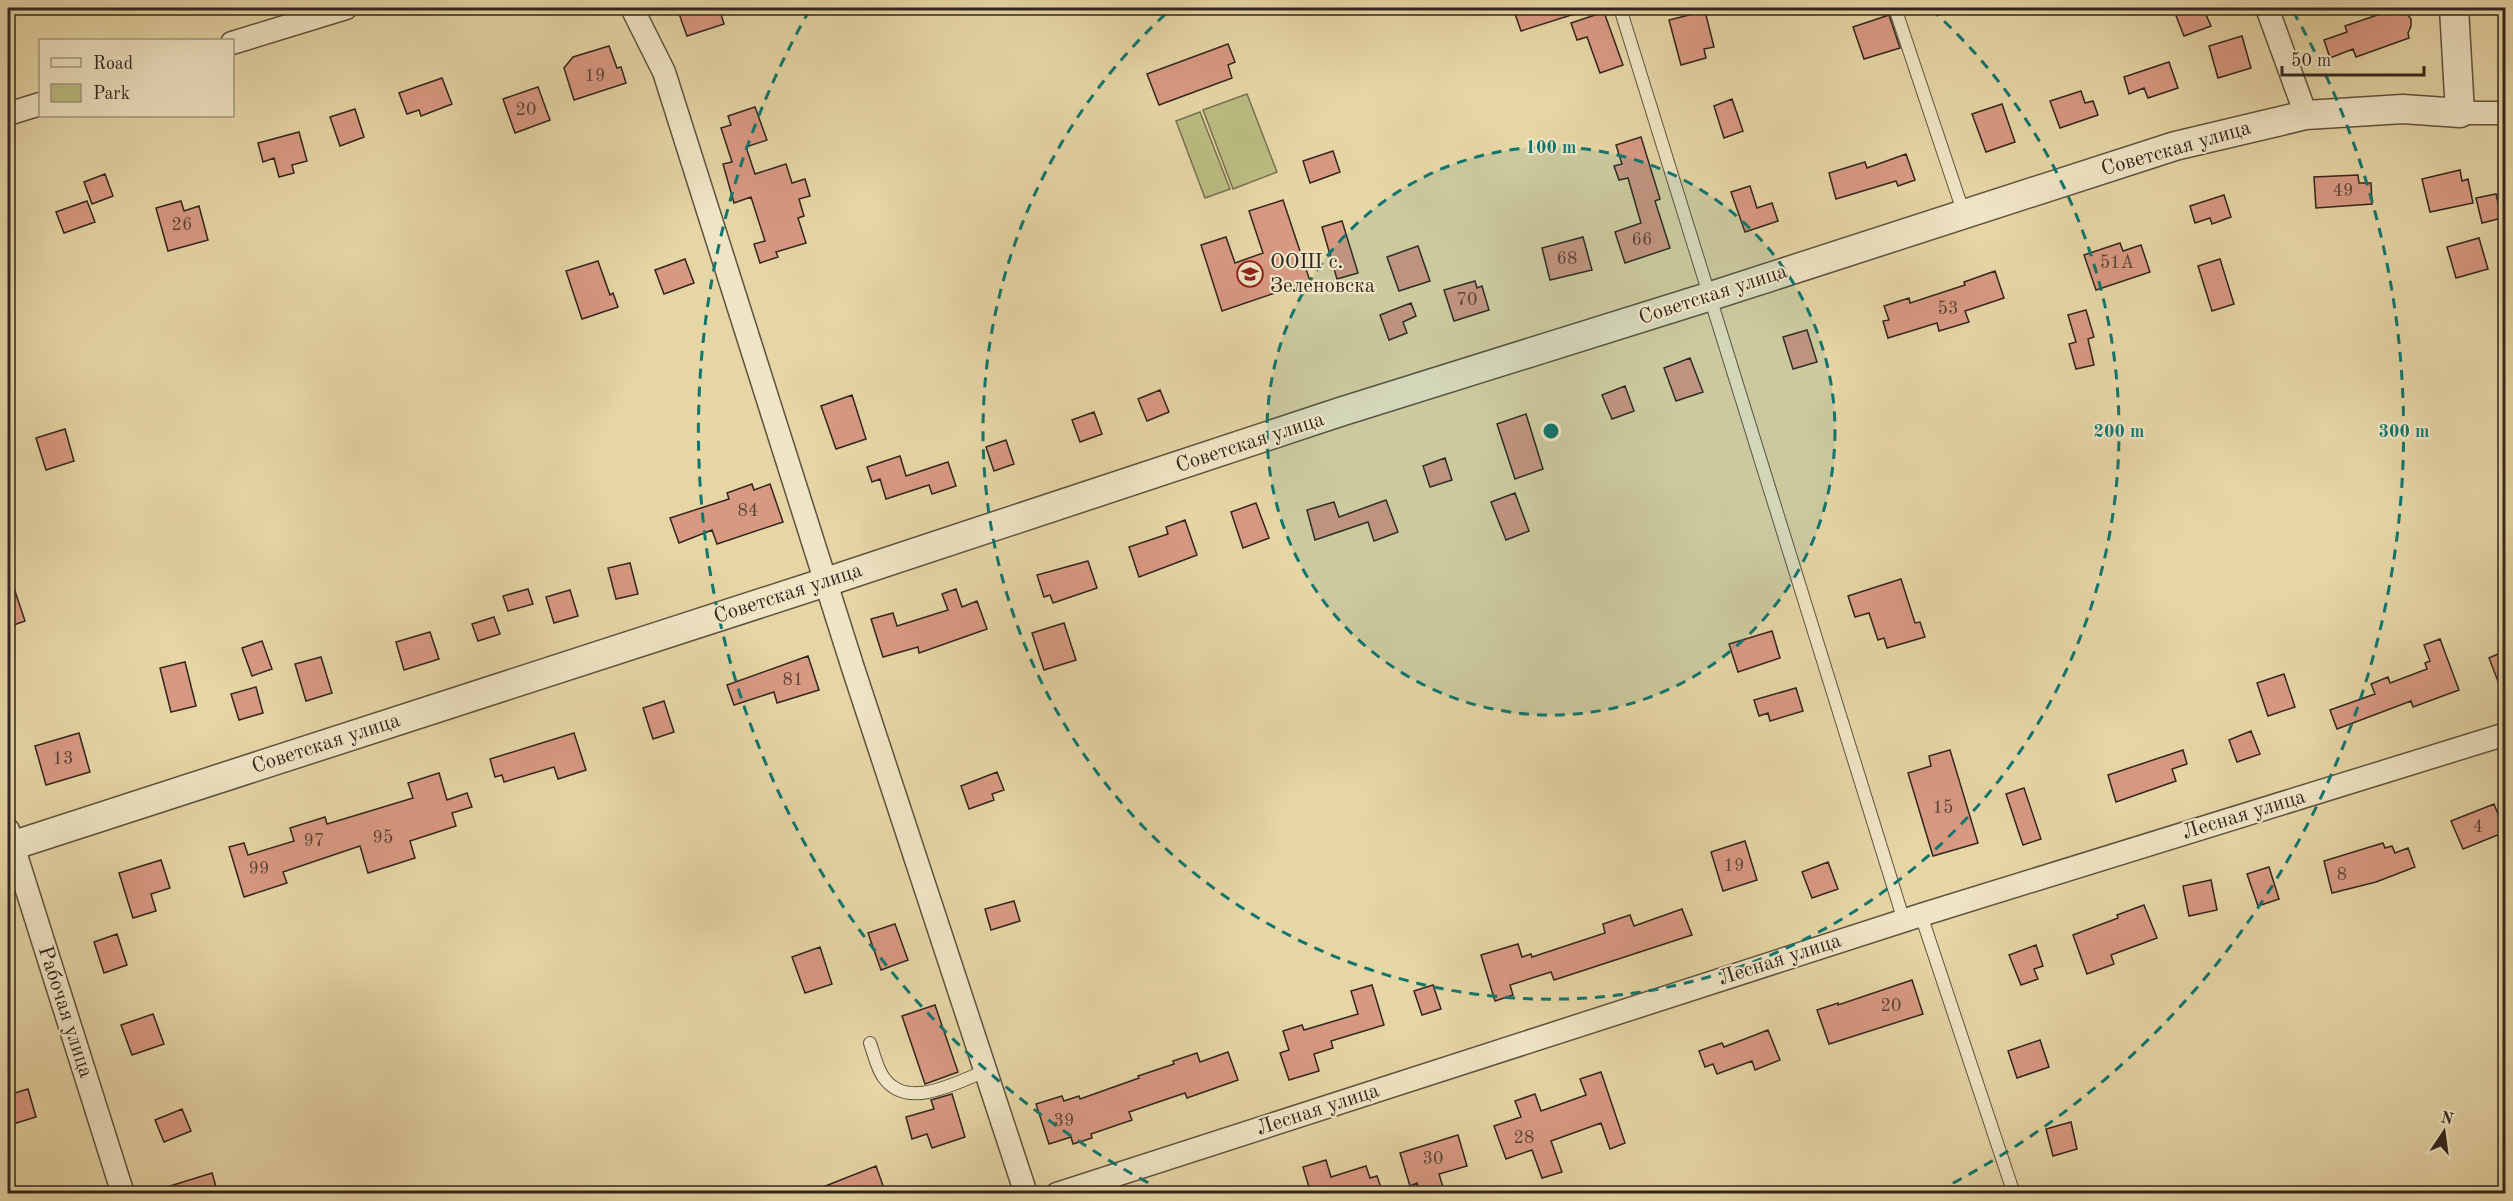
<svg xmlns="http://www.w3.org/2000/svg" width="2513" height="1201" font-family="'Old Standard TT',serif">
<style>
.green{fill:#bbbc82;stroke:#767150;stroke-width:1.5}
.building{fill:#d89982;stroke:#32261f;stroke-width:1.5}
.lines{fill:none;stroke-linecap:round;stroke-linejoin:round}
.service-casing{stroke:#5f5240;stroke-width:14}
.minor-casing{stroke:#5f5240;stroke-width:25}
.tertiary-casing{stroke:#5f5240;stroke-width:31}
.service{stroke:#efe4c4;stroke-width:12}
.minor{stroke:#efe4c4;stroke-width:22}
.tertiary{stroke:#efe4c4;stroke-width:28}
.ring{fill:none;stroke:#0f766e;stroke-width:3;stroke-dasharray:10 8}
.labels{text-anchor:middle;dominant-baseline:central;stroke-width:4.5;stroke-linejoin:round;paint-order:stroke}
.number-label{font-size:18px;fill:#5c4338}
.street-label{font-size:21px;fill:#32261f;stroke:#efe4c4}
.poi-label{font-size:21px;fill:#32261f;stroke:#efe4c4;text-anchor:start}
.centre{fill:#0f766e;stroke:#efe4c4;stroke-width:3}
.ring-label{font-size:18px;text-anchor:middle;font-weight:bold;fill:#0f766e;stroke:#efe4c4;stroke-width:4.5;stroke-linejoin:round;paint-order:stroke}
</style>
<rect width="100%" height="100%" fill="#e6d5a5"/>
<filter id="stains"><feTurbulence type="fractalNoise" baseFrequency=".00333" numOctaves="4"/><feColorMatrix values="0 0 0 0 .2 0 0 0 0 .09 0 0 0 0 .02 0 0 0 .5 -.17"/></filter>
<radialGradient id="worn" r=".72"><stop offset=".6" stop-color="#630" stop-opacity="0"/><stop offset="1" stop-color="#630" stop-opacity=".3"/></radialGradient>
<path class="green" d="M1247 94 1277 172 1233 189 1203 110Z
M1200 112 1230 189 1205 198 1176 121Z"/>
<path class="building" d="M677 8H719L724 24 687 36Z
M1525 8H1584V11L1521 31 1514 11Z
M2173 8H2203L2211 26 2184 36Z
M2398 8 2400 12 2407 14 2411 19V26L2408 33 2409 38 2356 57 2353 49 2330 58 2324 40 2347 32 2345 26Z
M1705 11 1714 47 1704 49 1706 58 1681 65 1669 20Z
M1604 12 1623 65 1600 73 1587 37 1577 40 1571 23Z
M1889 15 1900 48 1864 59 1853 27Z
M2242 36 2251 68 2218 78 2209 46Z
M1228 44 1235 62 1228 65 1232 78 1159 105 1147 74Z
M609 46 617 68 621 67 626 83 574 100 564 68 573 57Z
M2169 62 2178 88 2148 98 2144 88 2129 94 2124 77Z
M442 78 452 104 421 116 419 110 407 114 399 93Z
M538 87 550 120 515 133 503 99Z
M2081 91 2085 103 2093 101 2098 115 2060 128 2050 101Z
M1732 99 1743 131 1724 138 1714 106Z
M2002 104 2015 142 1986 152 1972 114Z
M755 107 767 140 746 147 755 174 786 164 792 183 805 179 810 196 799 199 804 216 798 218 806 243 776 252 778 257 760 263 754 244 765 241 751 197 734 203 723 164 732 162 721 128 731 125 728 116Z
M355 109 364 137 340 146 330 117Z
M299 132 307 161 292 165 294 173 279 177 274 158 263 162 258 143Z
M1641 137 1660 199 1655 201 1670 248 1625 263 1615 232 1641 223 1628 178 1619 180 1614 166 1622 164 1616 145Z
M1333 151 1340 172 1310 183 1303 161Z
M1906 154 1915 180 1898 186 1896 181 1836 199 1829 173 1865 162 1867 168Z
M2460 170 2462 181 2468 179 2473 203 2430 212 2422 179Z
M105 174 113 196 92 204 84 182Z
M2358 175 2359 183H2371L2372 204 2316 208 2314 177Z
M1750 186 1757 208 1772 203 1778 221 1745 232 1731 192Z
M2496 194 2502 218 2482 223 2476 198Z
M2224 195 2231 217 2212 224 2210 218 2195 223 2190 206Z
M1283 200 1310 281 1222 311 1201 245 1226 237 1235 263 1263 253 1249 211Z
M87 201 95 222 64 233 56 212Z
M181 201 184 211 199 206 208 240 168 251 156 208Z
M1342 221 1358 273 1337 279 1322 227Z
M1583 237 1592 270 1550 280 1542 248Z
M2479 238 2488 269 2456 278 2447 247Z
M2120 243 2123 251 2141 245 2150 272 2096 290 2084 255Z
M1418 246 1430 281 1399 291 1387 257Z
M685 259 694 283 664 294 655 270Z
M2220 259 2234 304 2212 311 2198 266Z
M598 261 610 295 613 293 618 307 582 319 566 271Z
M1995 271 2004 298 1965 311 1969 322 1939 331 1937 323 1888 338 1883 321 1889 320 1884 306 1909 298 1910 303 1965 285 1964 282Z
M1475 281 1477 288 1482 286 1489 310 1454 321 1444 290Z
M1411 303 1416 316 1403 322 1407 333 1389 340 1380 315Z
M2086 310 2094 337 2088 339 2094 365 2076 369 2069 344 2076 342 2068 315Z
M1807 330 1817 362 1793 369 1783 337Z
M1690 358 1703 392 1676 401 1664 368Z
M1625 386 1634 411 1612 419 1602 395Z
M1160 390 1169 412 1147 421 1138 399Z
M852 395 866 439 836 449 821 406Z
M1094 412 1102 434 1080 442 1072 420Z
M1526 414 1543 469 1515 479 1497 424Z
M65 429 74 461 46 470 36 438Z
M1006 440 1014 464 994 471 986 447Z
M900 456 906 476 948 462 956 486 932 494 929 485 886 499 880 479 872 482 867 467Z
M1445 458 1452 480 1430 487 1423 466Z
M752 484 754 490 770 484 783 522 717 544 712 530 679 543 670 518 729 499 727 493Z
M1515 493 1529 531 1506 540 1491 502Z
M1386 500 1398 532 1374 541 1368 522 1315 540 1307 510 1334 502 1339 517Z
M1256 503 1269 538 1243 548 1231 512Z
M1185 520 1197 555 1139 577 1129 547 1168 534 1166 527Z
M1088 561 1097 588 1053 603 1050 595 1044 597 1037 575Z
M630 563 638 594 616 599 608 568Z
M8 576H10L25 621 8 627Z
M1901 579 1915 623 1920 622 1925 637 1887 648 1884 638 1878 640 1869 613 1855 617 1848 596Z
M528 589 533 604 508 611 503 596Z
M956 589 962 607 977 601 987 629 919 653 918 647 883 657 871 619 893 613 897 626 948 610 942 594Z
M570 590 578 616 554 623 546 597Z
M494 617 500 634 478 641 472 624Z
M1064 623 1076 660 1044 670 1032 633Z
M1772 631 1780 658 1738 672 1729 644Z
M430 632 439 659 404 670 396 642Z
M2440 639 2459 690 2413 707 2411 701 2337 729 2330 710 2375 694 2371 684 2388 677 2390 683 2427 669 2425 663 2430 661 2424 645Z
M262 641 272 669 252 676 242 648Z
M2505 651V697H2504L2489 658Z
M808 656 819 690 777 703 774 692 734 705 727 685Z
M321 657 332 693 306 701 295 664Z
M185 662 196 706 171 712 160 668Z
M2284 674 2295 707 2268 716 2257 683Z
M256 687 263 713 239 720 231 694Z
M1796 688 1803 711 1770 721 1768 713 1759 716 1754 700Z
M664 701 674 732 653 739 643 708Z
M2251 731 2260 754 2237 762 2229 740Z
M79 733 90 772 46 785 35 746Z
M574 733 586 770 558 779 554 767 504 782 502 775 495 777 490 759Z
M1950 750 1978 843 1933 856 1908 773 1931 766 1929 756Z
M2183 750 2187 764 2172 769 2176 781 2116 802 2108 775Z
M997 772 1004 790 992 794 994 800 969 809 961 786Z
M439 773 447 800 467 793 472 807 452 813 456 826 410 841 415 858 368 873 360 846 283 872 287 883 244 897 229 847 244 843 248 855 294 841 290 828 325 817 327 824 413 798 408 783Z
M2024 788 2041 839 2023 845 2006 794Z
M2494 804 2505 832 2463 849 2451 821Z
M1745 841 1757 880 1723 891 1711 852Z
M2383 843 2385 848 2392 846 2395 853 2408 848 2415 867 2376 882 2332 893 2324 861Z
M161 860 170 888 151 894 156 911 133 918 119 873Z
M1828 862 1838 889 1812 898 1802 872Z
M2269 867 2279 899 2258 906 2247 874Z
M2211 880 2217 910 2189 916 2183 886Z
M1014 901 1020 921 991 930 985 909Z
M2144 905 2157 938 2111 955 2114 964 2087 974 2073 935 2118 918 2117 915Z
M1682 909 1692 935 1554 980 1551 972 1510 985 1513 995 1495 1001 1481 955 1518 944 1522 957 1531 954 1532 957 1605 933 1603 924 1630 915 1634 926Z
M895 924 908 960 881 970 868 933Z
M117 934 127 965 104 973 94 942Z
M2036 945 2043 966 2034 969 2038 979 2021 985 2009 955Z
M820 947 832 984 805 993 792 957Z
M1912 980 1923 1014 1829 1044 1817 1010 1838 1003V1005Z
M1372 985 1384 1025 1331 1041 1333 1048 1314 1054 1319 1071 1289 1080 1280 1053 1289 1050 1283 1031 1302 1025 1304 1030 1358 1014 1351 991Z
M1433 985 1441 1009 1422 1015 1414 991Z
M935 1005 958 1072 925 1084 902 1016Z
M153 1014 164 1044 132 1055 121 1025Z
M1768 1030 1780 1060 1755 1070 1752 1061 1717 1074 1713 1064 1705 1067 1699 1051 1722 1043 1724 1047Z
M2040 1040 2049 1067 2017 1078 2008 1051Z
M1228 1052 1238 1080 1187 1098 1185 1093 1129 1112 1132 1120 1091 1134 1092 1138 1073 1144 1071 1137 1049 1144 1036 1104 1062 1096 1064 1101 1079 1096 1080 1099 1139 1078 1138 1076 1174 1064 1173 1061 1197 1053 1200 1062Z
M1601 1072 1625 1143 1610 1149 1601 1123 1551 1141 1562 1172 1542 1178 1532 1150 1506 1159 1494 1126 1521 1117 1515 1101 1535 1094 1541 1111 1586 1095 1580 1079Z
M28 1089 36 1117 13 1124 8 1106V1095Z
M952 1094 965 1137 932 1148 927 1134 912 1139 906 1117 934 1109 931 1100Z
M182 1109 191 1131 164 1142 155 1120Z
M2071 1122 2077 1149 2053 1156 2046 1129Z
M1458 1135 1467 1166 1439 1174 1445 1194H1420L1417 1183 1410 1186 1400 1153Z
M1326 1160 1331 1177 1366 1166 1370 1178 1377 1176 1383 1194H1311L1303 1167Z
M876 1166 886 1194H810V1192Z
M212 1173 218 1194H157V1190Z"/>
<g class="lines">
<g class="service-casing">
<path id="service" d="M1620 8 1904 921
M1896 11 1964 214
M1921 915 2014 1194
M870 1043C874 1054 877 1069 884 1078 908 1111 956 1082 986 1071"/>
</g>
<g class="minor-casing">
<path id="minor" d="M632 8 664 72 853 668 1026 1194
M2267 8 2306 115
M232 43 346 8
M2460 113H2506
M8 114 40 104
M8 830 123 1194
M1057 1194 1921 915 2506 734"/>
</g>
<g class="tertiary-casing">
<path id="tertiary" d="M8 847 826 582 1340 412 1711 296 2175 146 2306 115 2403 109 2460 113 2454 8"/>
</g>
<use href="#service" class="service"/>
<use href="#minor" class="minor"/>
<use href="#tertiary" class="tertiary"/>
</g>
<circle cx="1551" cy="431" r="284" fill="#0f766e" fill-opacity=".12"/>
<g class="ring">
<circle cx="1551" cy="431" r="284"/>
<path d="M1931 9A568 568 0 1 1 1171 9"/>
<path d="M1164 1191A853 853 0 0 1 809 11M2293 11A853 853 0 0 1 1938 1191"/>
</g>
<defs>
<g id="school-ring" transform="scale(1.35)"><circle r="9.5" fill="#efe4c4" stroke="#8f2418" stroke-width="1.5"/><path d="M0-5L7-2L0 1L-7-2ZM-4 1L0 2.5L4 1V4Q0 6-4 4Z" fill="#8f2418"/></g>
</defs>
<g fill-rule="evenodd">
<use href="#school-ring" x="1250" y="274"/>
</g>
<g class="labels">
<g class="number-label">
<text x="595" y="76">19</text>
<text x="526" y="110">20</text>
<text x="2343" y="191">49</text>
<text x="182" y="225">26</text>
<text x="1642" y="240">66</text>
<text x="1567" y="259">68</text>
<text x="2117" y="263">51А</text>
<text x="1467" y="300">70</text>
<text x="1948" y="309">53</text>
<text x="748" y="511">84</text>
<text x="793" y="680">81</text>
<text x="63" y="759">13</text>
<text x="1943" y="808">15</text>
<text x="2478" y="827">4</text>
<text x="383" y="838">95</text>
<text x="314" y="841">97</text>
<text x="1734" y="866">19</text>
<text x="259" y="869">99</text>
<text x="2342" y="875">8</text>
<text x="1891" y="1006">20</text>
<text x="1064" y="1121">39</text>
<text x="1524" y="1138">28</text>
<text x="1433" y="1159">30</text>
</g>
<g class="street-label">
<text transform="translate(2176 149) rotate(-16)">Советская улица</text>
<text transform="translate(1713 295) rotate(-18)">Советская улица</text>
<text transform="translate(1250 443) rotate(-18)">Советская улица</text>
<text transform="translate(788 594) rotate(-18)">Советская улица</text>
<text transform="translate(326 744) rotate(-18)">Советская улица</text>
<text transform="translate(2244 815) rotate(-17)">Лесная улица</text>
<text transform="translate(1780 960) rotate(-18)">Лесная улица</text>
<text transform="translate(65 1012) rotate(72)">Рабочая улица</text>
<text transform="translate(1318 1110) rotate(-18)">Лесная улица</text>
</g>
<g class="poi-label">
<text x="1270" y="262">ООШ с.<tspan x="1270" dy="24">Зеленовска</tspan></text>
</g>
</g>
<circle cx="1551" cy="431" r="9" class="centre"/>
<g class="ring-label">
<text x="1551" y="153">100 m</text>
<text x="2119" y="437">200 m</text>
<text x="2404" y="437">300 m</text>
</g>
<rect width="2513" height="1201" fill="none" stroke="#e6d5a5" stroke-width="30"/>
<rect x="9" y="9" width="2495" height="1183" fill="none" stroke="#32261f" stroke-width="3"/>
<rect x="15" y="15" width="2483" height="1171" fill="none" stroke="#32261f" stroke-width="1.5"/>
<rect x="39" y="39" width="195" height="78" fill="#efe4c4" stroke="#a39882" stroke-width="1.5"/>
<rect x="51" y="58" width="30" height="9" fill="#efe4c4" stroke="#a39882" stroke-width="1.5"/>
<text x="93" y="69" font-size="18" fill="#32261f">Road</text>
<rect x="51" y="84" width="30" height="18" fill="#bbbc82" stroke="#a39882" stroke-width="1.5"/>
<text x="93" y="99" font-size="18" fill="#32261f">Park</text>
<g transform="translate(2444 1132) rotate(13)" stroke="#efe4c4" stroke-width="4.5" paint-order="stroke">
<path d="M0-4.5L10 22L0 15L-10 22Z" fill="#32261f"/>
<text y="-9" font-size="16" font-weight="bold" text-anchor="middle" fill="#32261f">N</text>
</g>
<path d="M2282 66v9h142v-9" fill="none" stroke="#32261f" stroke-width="3"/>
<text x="2291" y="66" font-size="18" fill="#32261f" stroke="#efe4c4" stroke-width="4.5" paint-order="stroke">50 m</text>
<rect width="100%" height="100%" filter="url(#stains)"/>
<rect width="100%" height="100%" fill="url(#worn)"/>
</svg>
